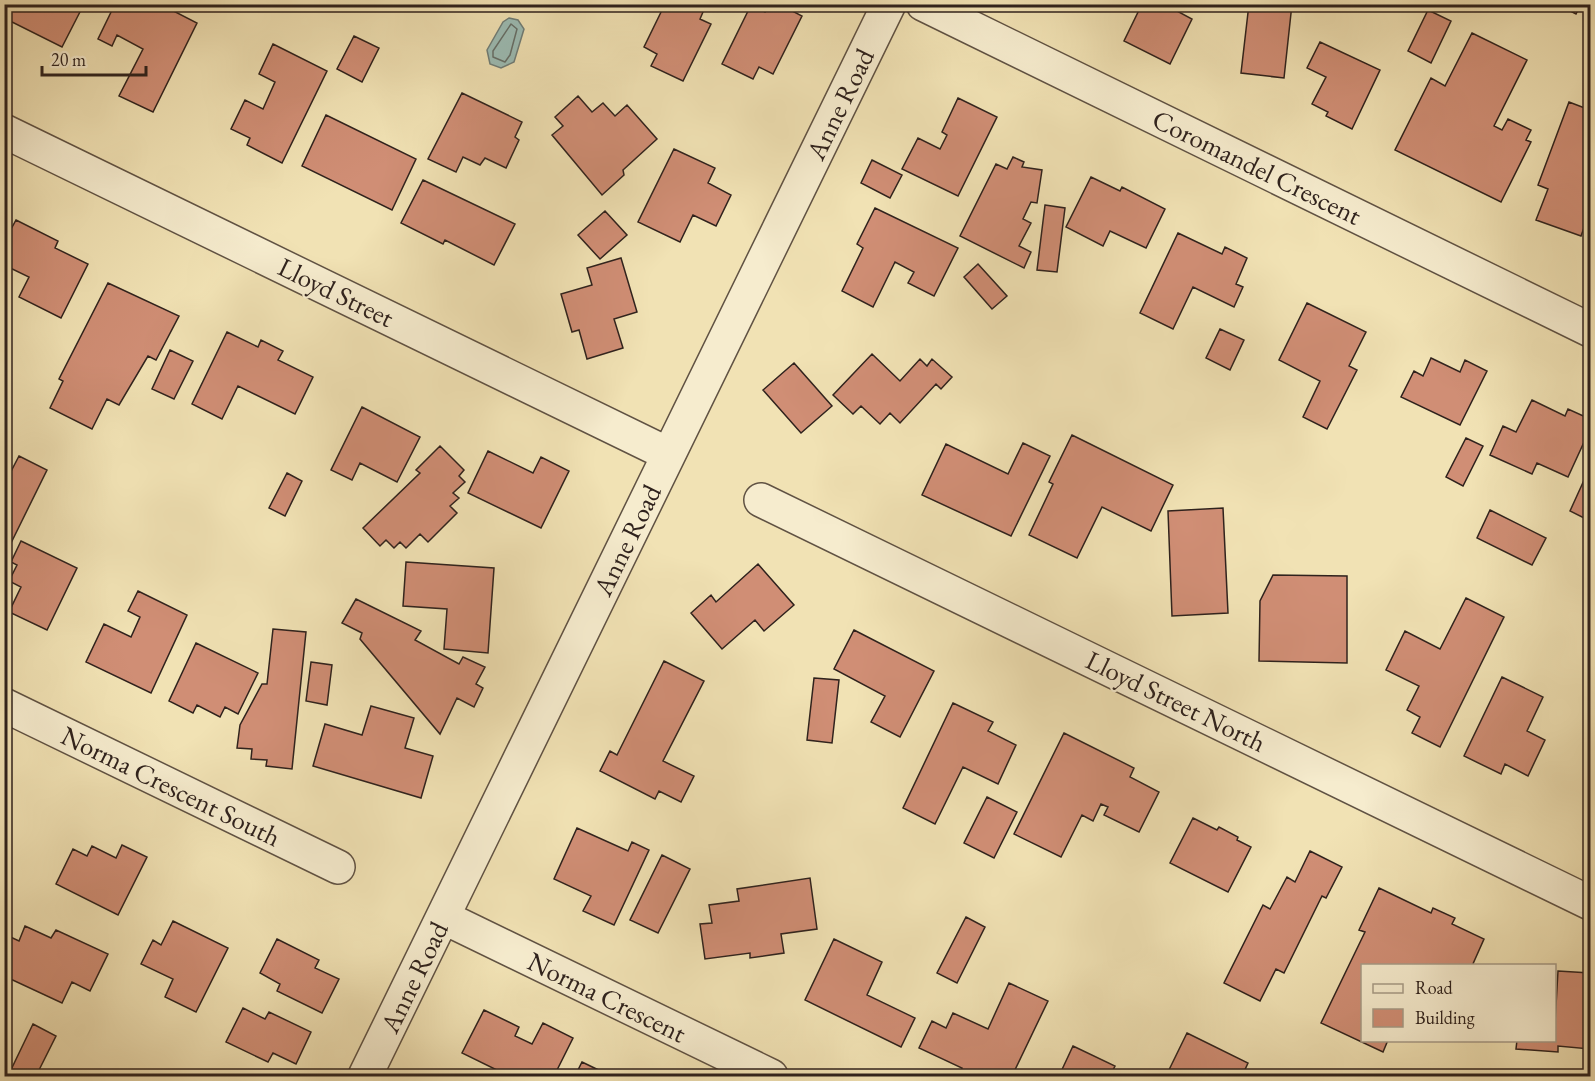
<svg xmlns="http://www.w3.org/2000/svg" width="1595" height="1081" font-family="'EB Garamond',serif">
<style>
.water{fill:#9cbcb4;stroke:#707e78;stroke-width:1.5}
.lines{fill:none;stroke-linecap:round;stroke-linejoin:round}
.shore{stroke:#666f68;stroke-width:1.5}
.building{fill:#d08e75;stroke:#2f221d;stroke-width:1.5}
.minor-casing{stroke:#605243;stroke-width:36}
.minor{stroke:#f6ecce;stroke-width:33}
.labels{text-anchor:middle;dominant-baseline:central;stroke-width:4.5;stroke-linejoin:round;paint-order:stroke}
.street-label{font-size:27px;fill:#2f221d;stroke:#f6ecce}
</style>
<rect width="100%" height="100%" fill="#f1e2b4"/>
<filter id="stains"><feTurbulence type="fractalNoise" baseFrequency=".00333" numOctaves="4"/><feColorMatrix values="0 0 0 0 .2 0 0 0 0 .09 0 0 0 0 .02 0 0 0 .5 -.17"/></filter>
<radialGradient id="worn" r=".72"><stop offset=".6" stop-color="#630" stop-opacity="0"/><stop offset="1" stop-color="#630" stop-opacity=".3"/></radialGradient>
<path class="water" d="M509 18 518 20 524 29 514 62 501 68 490 64 487 50 503 22Z"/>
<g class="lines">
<path class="shore" d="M511 24 517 29 510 55 505 62 493 57V51Z"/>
</g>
<path class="building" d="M4 4H84L62 47 4 18Z
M115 4H160L197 23 153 112 119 96 143 49 117 35 112 46 98 39Z
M665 4 706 5 700 19 711 24 683 81 651 66 657 54 644 47Z
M769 4H779L802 16 773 74 759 67 753 79 722 64 751 5 765 12Z
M1142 4H1164L1192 19 1170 64 1124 41Z
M1249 4H1292L1284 78 1241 73Z
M1557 4H1581L1576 14Z
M1428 10 1451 21 1431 63 1408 51Z
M1472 33 1527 60 1494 126 1502 130 1508 119 1531 130 1526 140 1531 142 1501 202 1395 150 1431 78 1445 86Z
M354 36 379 48 362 82 337 69Z
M1320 42 1380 70 1352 129 1326 116 1328 112 1312 104 1326 77 1307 68Z
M273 44 327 71 282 163 247 145 250 138 231 129 245 100 263 109 275 82 259 74Z
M462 93 522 122 515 137 519 140 506 168 485 158 480 165 463 157 456 172 428 159Z
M578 96 592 112 603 103 615 116 627 105 657 139 623 170 624 175 602 195 552 135 563 126 555 117Z
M958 98 997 117 958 196 902 169 918 138 940 149 947 135 942 132Z
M1569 102 1590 110V211L1581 236 1536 220 1548 189 1538 185Z
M326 115 416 159 392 210 302 166Z
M674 149 715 168 708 183 731 195 716 226 693 215 680 242 638 222Z
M1013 157 1024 162 1022 167 1042 170 1037 203 1031 202 1023 219 1031 223 1019 246 1031 252 1024 268 960 236 996 164 1007 169Z
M872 160 902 175 890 198 861 183Z
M1091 177 1120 191 1122 187 1165 209 1146 248 1110 231 1103 246 1066 227Z
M423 180 515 224 494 265 445 240 443 244 401 223Z
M1045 205 1065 208 1057 272 1037 270Z
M875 208 958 248 934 296 908 283 914 272 895 262 873 307 842 291 863 248 857 244Z
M605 211 627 235 600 259 578 235Z
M16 220 58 241 55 248 88 264 61 318 19 297 29 277 4 265V242Z
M1178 233 1222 254 1225 247 1247 258 1236 284 1243 287 1234 307 1193 287 1173 329 1140 313Z
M621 258 637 312 614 319 623 348 587 359 579 330 572 332 561 294 592 285 587 268Z
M978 264 1007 296 992 309 964 277Z
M108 283 179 316 156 360 148 356 119 405 107 399 92 429 50 408 63 381 59 379Z
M1307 303 1366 332 1349 366 1357 370 1327 429 1303 417 1320 381 1279 360Z
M1220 329 1244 340 1230 370 1206 358Z
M227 332 258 347 261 340 283 351 278 360 313 377 295 414 238 386 222 419 192 404Z
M170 350 193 361 174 399 152 389Z
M872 354 900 381 920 359 927 366 932 359 952 377 941 389 936 384 900 423 890 413 880 424 861 406 853 414 833 395Z
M1431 358 1460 372 1465 360 1487 371 1460 425 1401 397 1414 371 1423 376Z
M794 363 832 406 801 433 763 390Z
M1532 400 1565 416 1568 409 1590 419V429L1568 477 1537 463 1532 474 1490 455 1503 426 1516 432Z
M362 407 420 437 397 482 360 463 352 480 331 470Z
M1072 435 1173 485 1151 531 1102 507 1077 558 1029 535 1053 484 1049 482Z
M1466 438 1483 446 1463 486 1446 477Z
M1023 443 1050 456 1011 536 922 495 946 444 1008 474Z
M440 446 464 470 459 476 465 482 453 493 459 498 450 506 457 513 428 542 420 534 406 548 400 542 394 548 386 540 380 546 363 528 420 473 416 470Z
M488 451 533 473 541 457 569 471 541 528 468 493Z
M19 456 47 470 11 543 4 540V485Z
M1590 467V521L1570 511Z
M287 473 302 481 285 516 269 508Z
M1223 508 1228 613 1172 616 1168 511Z
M1490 510 1546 538 1532 565 1477 538Z
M21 541 77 568 47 630 9 612 21 587 9 581 17 565 11 562Z
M406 562 494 568 488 653 444 649 447 609 403 606Z
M758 564 794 605 764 631 755 620 722 649 691 613 711 595 716 602Z
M1273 575 1347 576V663L1259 661 1260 601Z
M138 591 187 615 151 693 86 662 104 624 131 637 140 617 128 611Z
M1466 598 1504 617 1440 747 1412 733 1420 717 1407 710 1419 686 1386 670 1405 631 1440 649Z
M356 599 421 631 415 640 459 664 463 657 485 667 476 684 483 688 474 707 457 698 440 734 360 639 362 633 342 623Z
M273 629 306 632 292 769 266 766 267 760 251 759 252 749 237 748 240 725 262 684H267Z
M854 630 934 671 900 737 871 722 885 696 834 669Z
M196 643 258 673 238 714 225 707 220 717 197 705 193 713 169 701Z
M664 661 704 681 663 761 694 776 681 802 659 791 655 799 600 771 610 751 617 755Z
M311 662 332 665 327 705 306 701Z
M1502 677 1543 697 1527 731 1545 740 1528 776 1505 764 1501 774 1464 756Z
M814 678 839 680 832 743 807 740Z
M953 703 993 722 988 731 1016 745 998 784 963 767 935 824 903 808Z
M371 706 414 718 405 748 433 756 421 798 313 766 325 724 362 735Z
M1064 733 1134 768 1130 777 1159 792 1139 832 1104 815 1108 807 1101 804 1093 821 1082 815 1061 857 1014 834Z
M987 797 1017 812 994 858 964 843Z
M1193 818 1217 830 1219 827 1238 837 1237 840 1251 847 1228 892 1170 863Z
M577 828 628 851 632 842 649 850 614 925 583 911 591 896 554 879Z
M122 845 147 857 118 915 56 884 73 849 87 856 92 846 116 858Z
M1310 851 1342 867 1326 898 1322 896 1284 973 1276 969 1260 1001 1224 983 1263 905 1270 909 1287 877 1295 882Z
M662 855 690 869 658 933 630 920Z
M810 878 817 929 781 934 784 953 750 958V953L705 959 700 924 712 923 709 905 739 901 737 889Z
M1379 888 1431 913 1433 908 1455 918 1452 924 1484 939 1472 966H1362V1040H1388L1383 1052 1321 1023 1365 932 1359 930Z
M966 917 985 927 957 983 937 973Z
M173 921 228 948 196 1012 165 997 173 979 141 964 153 940 161 945Z
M25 926 51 938 56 930 108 954 90 991 72 982 62 1003 4 976V934L19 941Z
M277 939 319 960 315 968 339 979 322 1013 277 991 280 984 260 973Z
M834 939 882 962 867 995 915 1018 901 1047 805 1000Z
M1558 971 1590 973V1049L1558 1046V1052L1516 1049 1517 1040H1554Z
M1009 983 1048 1001 1012 1076H958L962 1068 919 1048 932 1021 946 1028 953 1013 988 1029Z
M243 1008 265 1019 269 1012 311 1032 296 1064 273 1053 268 1062 226 1042Z
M484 1010 519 1027 515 1036 532 1044 543 1023 573 1038 554 1076H509L462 1053Z
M33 1024 56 1036 36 1076H8Z
M1187 1033 1248 1063 1242 1076H1166Z
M1073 1046 1115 1066 1110 1076H1059Z
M582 1062 611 1076H575Z"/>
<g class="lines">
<g class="minor-casing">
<path id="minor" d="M923 4 1590 330
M4 131 668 454
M761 500 1590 903
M4 705 338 867
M443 917 771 1076
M365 1076 889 4"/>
</g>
<use href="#minor" class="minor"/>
</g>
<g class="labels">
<g class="street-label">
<text transform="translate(840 104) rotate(-64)">Anne Road</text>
<text transform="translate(1257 167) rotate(26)">Coromandel Crescent</text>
<text transform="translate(336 292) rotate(26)">Lloyd Street</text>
<text transform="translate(627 540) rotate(-64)">Anne Road</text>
<text transform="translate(1176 701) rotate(26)">Lloyd Street North</text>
<text transform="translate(171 786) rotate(26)">Norma Crescent South</text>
<text transform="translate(414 977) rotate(-64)">Anne Road</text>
<text transform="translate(607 997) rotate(26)">Norma Crescent</text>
</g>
</g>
<rect width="1595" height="1081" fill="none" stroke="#f1e2b4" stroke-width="24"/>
<rect x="6" y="6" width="1583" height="1069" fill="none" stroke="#2f221d" stroke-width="3"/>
<rect x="12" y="12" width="1571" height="1057" fill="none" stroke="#2f221d" stroke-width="1.5"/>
<rect x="1361" y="964" width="195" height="78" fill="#f6ecce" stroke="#a69b87" stroke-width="1.5"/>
<rect x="1373" y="984" width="30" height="9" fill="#f6ecce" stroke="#a69b87" stroke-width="1.5"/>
<text x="1415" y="994" font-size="18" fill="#2f221d">Road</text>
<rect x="1373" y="1009" width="30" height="18" fill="#d08e75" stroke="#a69b87" stroke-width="1.5"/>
<text x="1415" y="1024" font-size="18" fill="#2f221d">Building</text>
<path d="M42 66v9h104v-9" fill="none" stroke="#2f221d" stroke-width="3"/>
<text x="51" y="66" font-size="18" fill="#2f221d" stroke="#f6ecce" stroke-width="4.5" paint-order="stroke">20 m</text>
<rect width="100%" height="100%" filter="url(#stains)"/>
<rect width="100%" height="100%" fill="url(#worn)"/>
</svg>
